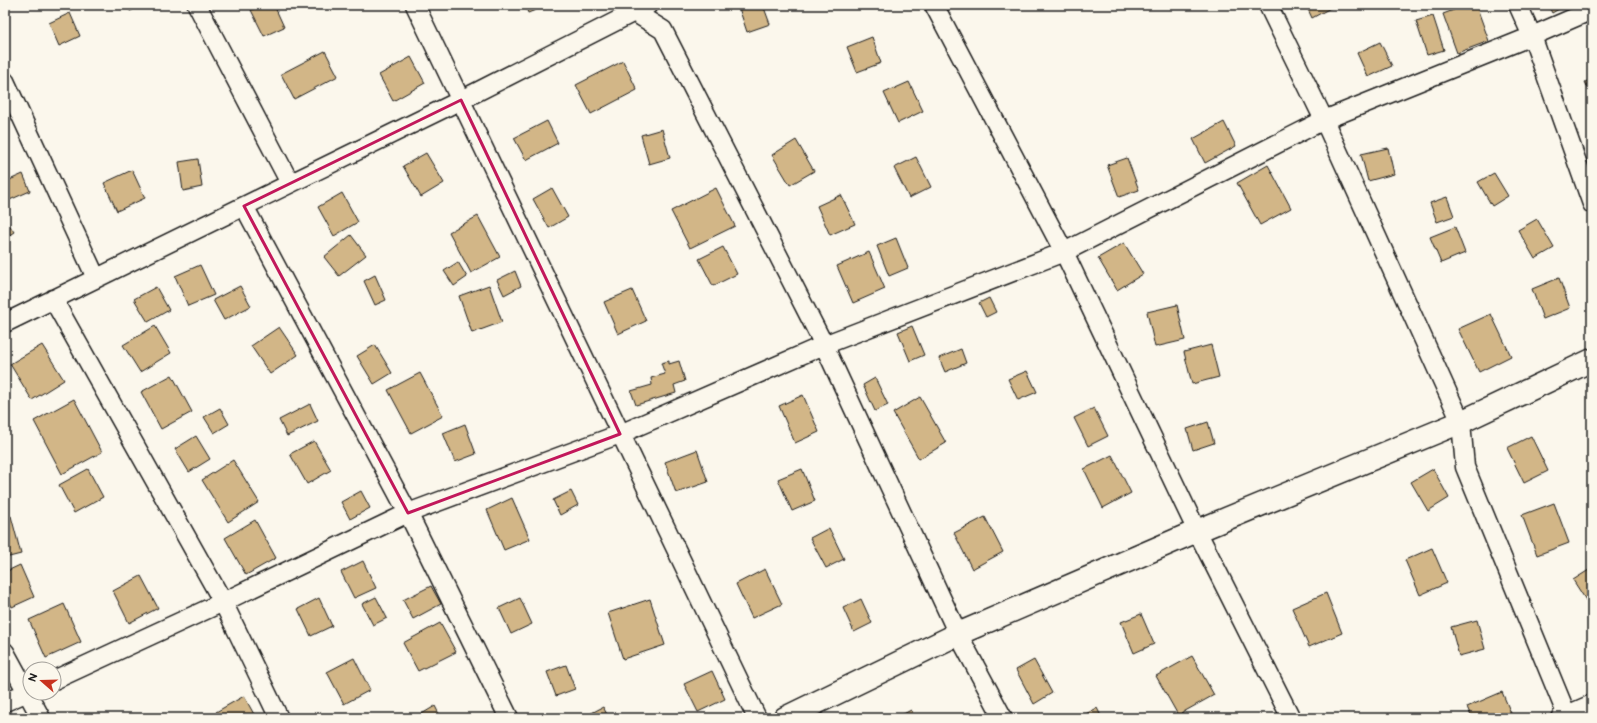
<svg xmlns="http://www.w3.org/2000/svg" width="1597" height="723" font-family="'Balsamiq Sans',sans-serif">
<style>
.building{fill:#d2b687;stroke:#1c1c1c}
.lines{fill:none;stroke-linecap:round;stroke-linejoin:round}
.minor-casing{stroke:#1c1c1c;stroke-width:21}
.tertiary-casing{stroke:#1c1c1c;stroke-width:25}
.minor{stroke:#fbf7ec;stroke-width:18}
.tertiary{stroke:#fbf7ec;stroke-width:22}
.marked{fill:none;stroke:#c2185b;stroke-width:3;stroke-linejoin:round}
</style>
<rect width="100%" height="100%" fill="#fbf7ec"/>
<filter id="ink" filterUnits="userSpaceOnUse"><feTurbulence type="fractalNoise" baseFrequency=".025" numOctaves="2"/><feDisplacementMap in="SourceGraphic" scale="8" xChannelSelector="R" yChannelSelector="G"/><feConvolveMatrix kernelMatrix="1 2 1 2 8 2 1 2 1" color-interpolation-filters="sRGB"/></filter>
<g filter="url(#ink)">
<path class="building" d="M127 5H144L130 11Z
M262 5H274L284 27 264 36 251 10Z
M525 5H548L528 13Z
M738 5H763L770 24 747 32Z
M1306 5H1336L1312 18Z
M1467 5H1476L1489 41 1457 53 1443 14Z
M1548 5H1566L1552 13Z
M70 13 80 36 59 46 49 23Z
M1433 16 1444 50 1427 55 1416 21Z
M872 37 881 63 857 72 847 47Z
M1380 42 1392 66 1368 77 1357 53Z
M325 51 338 76 294 99 281 74Z
M411 57 425 83 393 101 379 75Z
M623 61 637 90 591 114 576 85Z
M1592 79V96L1585 82Z
M909 82 923 111 898 123 884 93Z
M547 121 558 143 526 160 514 138Z
M1224 122 1236 146 1205 163 1193 139Z
M662 129 670 158 649 164 641 135Z
M796 140 814 171 790 185 772 155Z
M1388 148 1394 174 1368 181 1361 154Z
M426 153 444 183 421 197 403 166Z
M916 157 931 187 909 198 894 168Z
M1127 158 1139 190 1119 197 1107 165Z
M198 159 202 187 183 191 179 162Z
M1268 165 1291 208 1260 225 1237 183Z
M132 170 145 198 117 211 104 183Z
M1494 173 1508 196 1492 206 1478 182Z
M23 174 30 191 5 202V182Z
M552 188 568 217 549 228 533 199Z
M716 188 735 226 690 248 671 211Z
M342 193 358 222 334 236 318 207Z
M841 195 855 224 830 235 817 206Z
M1447 197 1454 216 1437 222 1430 203Z
M478 216 500 257 471 273 449 232Z
M1537 219 1554 248 1535 259 1518 230Z
M6 220 14 232 5 238V221Z
M1455 227 1465 253 1441 263 1430 237Z
M351 235 366 255 339 276 324 257Z
M896 238 908 268 889 276 877 246Z
M1124 243 1143 274 1117 290 1098 258Z
M723 247 737 274 713 286 699 259Z
M869 252 885 289 853 303 837 266Z
M458 262 467 277 454 286 444 271Z
M200 265 214 295 188 306 175 276Z
M515 271 521 286 504 295 497 280Z
M375 275 386 300 375 305 364 281Z
M1559 278 1570 308 1543 319 1532 289Z
M489 285 502 322 472 333 459 296Z
M240 286 251 306 224 320 213 300Z
M156 287 169 310 148 322 134 299Z
M632 290 646 321 618 334 604 302Z
M989 298 996 312 986 317 979 303Z
M1177 305 1185 340 1155 347 1147 312Z
M1491 314 1511 356 1479 372 1458 329Z
M155 326 171 353 140 372 123 345Z
M912 326 924 355 910 361 898 332Z
M279 327 298 355 270 374 251 346Z
M42 345 64 380 32 400 10 364Z
M375 345 392 373 374 384 357 356Z
M1211 345 1219 377 1192 384 1184 352Z
M961 349 966 363 945 372 939 358Z
M669 361V364L679 361 685 381 674 385 676 393 636 405 631 391 652 385 651 378 665 374 661 363Z
M1027 371 1037 392 1018 400 1008 379Z
M420 373 443 416 411 433 388 390Z
M172 375 192 412 161 429 141 392Z
M875 378 888 405 875 411 863 385Z
M803 395 819 432 795 443 779 406Z
M920 397 946 443 919 459 893 413Z
M74 399 102 452 62 474 34 421Z
M310 404 318 421 287 436 279 420Z
M220 408 229 424 214 433 204 417Z
M1094 408 1108 436 1088 446 1074 418Z
M1208 422 1214 443 1193 450 1187 429Z
M465 424 476 454 455 462 443 433Z
M196 436 210 459 189 472 175 449Z
M1531 436 1548 471 1524 483 1507 448Z
M314 441 331 470 307 484 290 454Z
M697 450 708 482 676 493 665 462Z
M1112 455 1131 493 1103 508 1084 469Z
M233 460 259 502 228 522 202 480Z
M88 469 103 497 74 513 59 485Z
M802 469 815 501 792 511 778 479Z
M1433 469 1449 498 1428 511 1411 482Z
M361 491 370 508 350 519 341 502Z
M571 491 578 505 560 515 553 500Z
M512 498 530 539 504 550 487 510Z
M1554 503 1569 543 1537 555 1522 515Z
M11 516 21 554 5 558V517Z
M985 517 1003 552 972 569 954 533Z
M255 520 276 558 246 575 225 538Z
M829 528 844 559 826 568 810 538Z
M1432 548 1447 583 1420 595 1405 560Z
M363 561 376 588 354 598 341 572Z
M20 565 34 597 12 607 5 591V572Z
M1592 568V607L1591 608 1573 580Z
M765 569 782 604 752 618 736 584Z
M141 576 158 608 129 623 113 591Z
M431 586 441 604 413 619 403 600Z
M1326 593 1342 633 1309 647 1292 608Z
M376 597 387 618 373 625 362 604Z
M319 598 332 626 311 636 298 609Z
M520 598 532 624 511 634 499 608Z
M650 599 665 645 623 659 608 613Z
M861 599 872 623 854 632 843 608Z
M64 604 81 642 46 658 29 620Z
M1141 614 1154 644 1134 653 1121 622Z
M1477 620 1485 649 1459 656 1451 627Z
M440 623 456 652 418 671 403 643Z
M1192 656 1214 695 1178 715 1156 676Z
M354 658 370 690 344 704 327 672Z
M1034 660 1052 693 1034 704 1016 670Z
M566 665 575 689 556 696 547 672Z
M712 671 725 699 698 712 684 684Z
M1502 692 1513 718H1472L1467 707Z
M244 696 256 718H219L216 712Z
M435 706 441 718H422L420 715Z
M603 707 609 718H582Z
M1097 708 1102 718H1078Z
M911 710 915 718H896Z"/>
<g class="lines">
<g class="minor-casing">
<path id="minor" d="M197 5 290 183
M415 5 757 718
M631 5 634 12 663 30 824 345 958 634 1003 718
M934 5 1064 252 1197 531 1291 718
M1268 5 1324 120 1461 422 1465 467 1568 718
M1518 5 1532 36 1592 204
M5 81 96 278
M244 206 408 513 509 718
M53 299 223 602 279 718
M5 323 461 100 648 5
M5 652 41 718
M54 680 223 602 408 513 620 434 824 345 1064 252 1324 120 1532 36 1592 10
M5 702 30 691
M1560 718 1592 704"/>
</g>
<g class="tertiary-casing">
<path id="tertiary" d="M785 718 958 634 1197 531 1461 422 1592 360"/>
</g>
<use href="#minor" class="minor"/>
<use href="#tertiary" class="tertiary"/>
</g>
</g>
<path class="marked" d="M461 100 620 434 408 513 244 206Z"/>
<rect width="1597" height="723" fill="none" stroke="#fbf7ec" stroke-width="20"/>
<rect x="10" y="10" width="1577" height="703" fill="none" stroke="#1c1c1c" stroke-width="1.5" filter="url(#ink)"/>
<g transform="translate(42 681) rotate(290)"><circle r="19" fill="#fbf7ec" stroke="#a29f99"/>
<path d="M0-3L7 15L0 10L-7 15Z" fill="#c8321e"/>
<text y="-6" font-size="11" font-weight="bold" text-anchor="middle" fill="#1c1c1c">N</text>
</g>
</svg>
